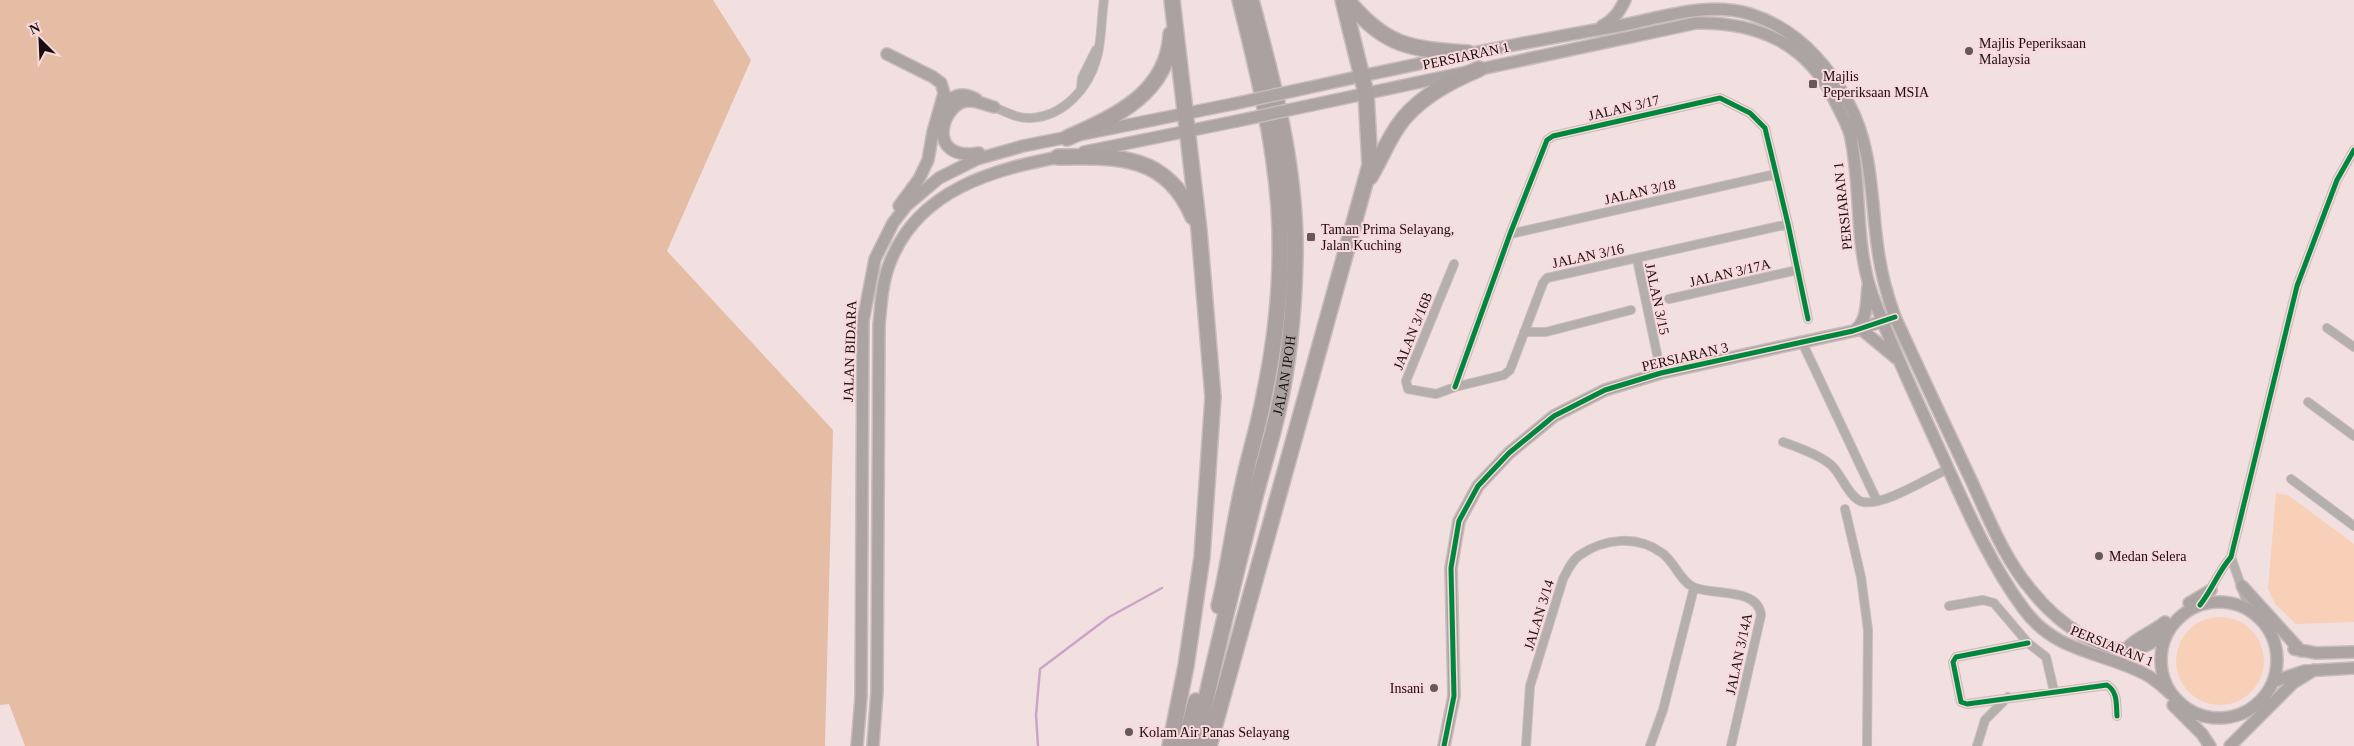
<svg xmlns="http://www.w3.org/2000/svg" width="2354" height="746" font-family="Georgia,serif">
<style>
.green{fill:#f7d0b7}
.forest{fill:#e4bda4}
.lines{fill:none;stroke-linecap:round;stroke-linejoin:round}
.stream{stroke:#cca4c8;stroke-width:2.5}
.street-casing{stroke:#c9bcbd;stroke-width:10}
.secondary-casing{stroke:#c9bcbd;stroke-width:14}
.highway-casing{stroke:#c9bcbd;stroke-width:18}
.street{stroke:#b4aead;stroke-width:8}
.secondary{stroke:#aba4a3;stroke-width:11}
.highway{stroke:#aba1a0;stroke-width:15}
.secondary-bridge-casing{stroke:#c9bcbd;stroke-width:14;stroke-linecap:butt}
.secondary-bridge{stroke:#aba4a3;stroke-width:11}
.cycleway-casing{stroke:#f9d9db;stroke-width:8}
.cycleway{stroke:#00873e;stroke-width:5}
.poi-dot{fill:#645858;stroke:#f9d9db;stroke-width:2}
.labels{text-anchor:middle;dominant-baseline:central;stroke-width:4;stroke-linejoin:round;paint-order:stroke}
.poi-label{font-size:14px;fill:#180e0f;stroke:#f9d9db;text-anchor:start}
.street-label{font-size:14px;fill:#180e0f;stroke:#f9d9db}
</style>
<rect width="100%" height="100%" fill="#f2e0e1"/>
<path class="green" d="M2276 493 2288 495 2354 544V622L2296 624 2275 604 2268 589Z
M2176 661a44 44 0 1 1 88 0a44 44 0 1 1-88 0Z"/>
<path class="forest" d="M0 0H713L751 60 667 251 833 430 825 746H25L9 704 0 705Z"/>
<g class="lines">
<path class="stream" d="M1038 746 1036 715 1040 669 1109 617 1162 588"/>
<g class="street-casing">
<path id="street" d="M1081 88 1082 78 1096 50
M994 107C1006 112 1018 119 1031 118 1064 116 1089 88 1097 57 1102 39 1101 19 1104 0
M1510 234 1776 174
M1637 259 1661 373
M1454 264 1406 381 1408 389 1436 394 1455 387 1504 375 1510 370 1543 283 1547 278 1788 224
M1669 299 1797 270
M2327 328 2354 347
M1524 332H1546L1631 310
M1802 342 1877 501
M1455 387 1510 234 1547 140 1553 136 1720 98 1750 113 1765 128 1788 224 1808 319
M2308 402 2354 436
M1783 442C1797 447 1824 456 1834 468 1842 477 1851 500 1863 502 1884 506 1928 478 1948 469
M2291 479 2354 526
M1845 509 1861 577 1868 630 1867 746
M2231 557 2249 609
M2200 605C2212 590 2218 572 2231 557L2297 286 2337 180 2354 150
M1949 606 1983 600 1994 603 2028 643 2046 657 2054 691
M2028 643 1956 657 1953 662 1961 702 1967 704 2107 685C2118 692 2116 704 2117 716
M1526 746 1530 686 1563 579C1567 571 1572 560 1580 555 1605 538 1637 535 1662 553 1674 561 1680 581 1693 587 1713 596 1758 587 1761 615L1731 746
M1650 746 1663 710 1694 588
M1977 746 1985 720 2008 697"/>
</g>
<g class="secondary-casing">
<path id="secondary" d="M1602 26C1614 20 1619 12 1625 0
M887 54 933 77 941 83 944 93 933 132 928 160 919 179 899 206
M1307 88C1410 65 1514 44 1618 26 1660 18 1707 1 1750 14 1795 28 1827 63 1849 104 1873 147 1871 203 1878 250 1881 273 1887 295 1895 317 1920 372 1946 427 1972 482 1989 519 2005 560 2032 591 2055 620 2105 661 2145 646 2156 642 2165 631 2174 623
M1312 105 1696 23C1758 22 1807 43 1835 101 1840 112 1847 123 1850 134 1862 186 1854 242 1872 294 1890 344 1914 393 1936 442 1962 498 1986 558 2023 608 2054 652 2099 651 2143 673 2154 678 2162 686 2171 694
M942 109C952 95 961 91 976 99
M1084 152 1237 121
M979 153C924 162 942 102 968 101 976 100 986 105 994 107
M1861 329 1896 358
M1855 330C1868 320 1866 302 1868 287
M2242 586 2301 651
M2161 660a58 58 0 1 1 116 0a58 58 0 1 1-116 0Z
M2189 603 2211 590
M2127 648C2137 637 2153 632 2165 622
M2294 649 2316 653 2354 652
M2275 681 2304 671 2354 668
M2173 705 2202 734 2210 746
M857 746 861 697 863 321 875 259 893 223 906 206 939 178 977 159 1023 146 1233 104
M873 746 877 692 879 325C881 305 882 284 889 265 917 189 994 169 1065 156
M1444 746 1454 696 1451 568 1459 521 1478 486 1509 453 1554 416 1605 390 1661 373 1853 331 1889 319
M2230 746 2293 683 2314 670"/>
</g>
<g class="highway-casing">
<g id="highway">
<path d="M1347 0C1386 47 1410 49 1468 53"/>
<path d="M1067 138C1114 117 1168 94 1171 34"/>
<path d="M1058 157C1117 156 1167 154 1193 217"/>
<path d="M1370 177C1380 160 1387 142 1398 126 1416 99 1450 81 1479 69"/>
<path d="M1219 606C1229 565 1234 522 1244 480 1250 452 1259 424 1264 396 1277 335 1283 270 1279 208 1274 137 1257 68 1240 0"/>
<path d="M1170 746 1186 666 1202 557 1213 397 1199 230 1172 0"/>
<path d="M1184 746 1196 701"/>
<path id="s1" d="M1196 746C1213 661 1235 577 1256 493 1263 467 1271 441 1277 415 1289 364 1294 311 1295 259 1297 170 1274 85 1251 0"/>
<path d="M1209 746 1370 165 1366 93 1343 0"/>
</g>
</g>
<use href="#street" class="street"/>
<use href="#secondary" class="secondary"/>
<use href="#highway" class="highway"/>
<g class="secondary-bridge-casing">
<path id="secondary-bridge" d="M1233 104 1307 88
M1237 121 1312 105"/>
</g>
<use href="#secondary-bridge" class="secondary-bridge"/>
<g class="cycleway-casing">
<path id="cycleway" d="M1455 387 1510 234 1547 140 1553 136 1720 98 1750 113 1765 128 1788 224 1808 319
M2200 605C2212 590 2218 572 2231 557L2297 286 2337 180 2354 150
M2028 643 1956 657 1953 662 1961 702 1967 704 2107 685C2118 692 2116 704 2117 716
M1444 746 1454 696 1451 568 1459 521 1478 486 1509 453 1554 416 1605 390 1661 373 1853 331 1895 317"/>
</g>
<use href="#cycleway" class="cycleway"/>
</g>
<g class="poi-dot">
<circle cx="1969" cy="51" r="5"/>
<rect x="1808" y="79" width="10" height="10" rx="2.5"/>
<rect x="1306" y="232" width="10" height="10" rx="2.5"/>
<circle cx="2099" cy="556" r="5"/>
<circle cx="1434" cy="688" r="5"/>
<circle cx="1129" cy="732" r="5"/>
</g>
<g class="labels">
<g class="poi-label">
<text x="1979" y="43">Majlis Peperiksaan<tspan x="1979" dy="16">Malaysia</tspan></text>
<text x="1823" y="76">Majlis<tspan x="1823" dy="16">Peperiksaan MSIA</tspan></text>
<text x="1321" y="229">Taman Prima Selayang,<tspan x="1321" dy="16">Jalan Kuching</tspan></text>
<text x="2109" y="556">Medan Selera</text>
<text x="1424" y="688" text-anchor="end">Insani</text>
<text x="1139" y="732">Kolam Air Panas Selayang</text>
</g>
<g class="street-label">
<text transform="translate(1466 56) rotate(-12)">PERSIARAN 1</text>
<text transform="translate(1624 108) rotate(-13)">JALAN 3/17</text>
<text transform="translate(1640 192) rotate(-13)">JALAN 3/18</text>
<text transform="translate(1843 206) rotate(-96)">PERSIARAN 1</text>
<text transform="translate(1588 256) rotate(-12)">JALAN 3/16</text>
<text transform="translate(1730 273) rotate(-13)">JALAN 3/17A</text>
<text transform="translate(1657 299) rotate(78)">JALAN 3/15</text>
<text transform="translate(1413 331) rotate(-68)">JALAN 3/16B</text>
<text transform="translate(850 351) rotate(-88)">JALAN BIDARA</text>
<text transform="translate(1685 357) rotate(-13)">PERSIARAN 3</text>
<text stroke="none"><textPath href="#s1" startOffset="381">JALAN IPOH</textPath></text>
<text transform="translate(1539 615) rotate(-73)">JALAN 3/14</text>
<text transform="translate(2112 646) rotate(22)">PERSIARAN 1</text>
<text transform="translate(1739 654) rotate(-78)">JALAN 3/14A</text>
</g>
</g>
<g transform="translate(40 40) rotate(336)" stroke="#f9d9db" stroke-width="4" paint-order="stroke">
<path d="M0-4L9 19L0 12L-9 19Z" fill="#180e0f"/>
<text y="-8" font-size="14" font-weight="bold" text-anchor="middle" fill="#180e0f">N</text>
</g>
</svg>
